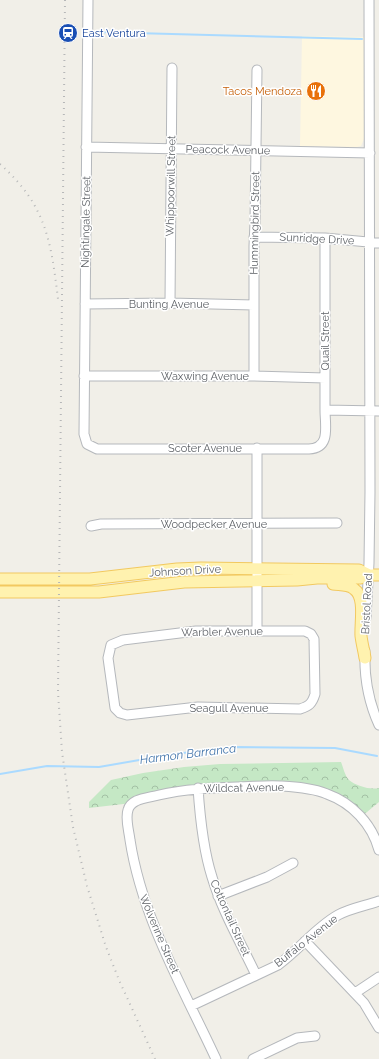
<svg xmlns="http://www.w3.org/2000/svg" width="379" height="1059" font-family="Raleway,sans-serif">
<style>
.commercial{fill:#fef7e0}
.park{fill:url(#park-crowns)}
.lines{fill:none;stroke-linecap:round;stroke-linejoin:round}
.stream{stroke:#aadaff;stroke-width:2}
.minor-casing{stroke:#b5b8bc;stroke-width:11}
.major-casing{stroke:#f2c960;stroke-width:13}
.minor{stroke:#fff;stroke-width:9}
.major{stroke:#fff2af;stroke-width:11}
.rail{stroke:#b6b7b8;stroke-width:2;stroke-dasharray:1 5;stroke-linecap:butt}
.labels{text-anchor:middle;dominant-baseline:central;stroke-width:3;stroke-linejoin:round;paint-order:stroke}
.transit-label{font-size:11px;fill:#164399;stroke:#fff;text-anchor:start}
.food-label{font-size:11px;fill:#c56008;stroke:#fff;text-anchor:end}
.street-label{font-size:11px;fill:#5f6368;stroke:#fff}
.water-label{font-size:12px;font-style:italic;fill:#4174aa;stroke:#fff}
</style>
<defs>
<pattern id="park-crowns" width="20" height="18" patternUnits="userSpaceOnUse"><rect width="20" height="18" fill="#c5e8c5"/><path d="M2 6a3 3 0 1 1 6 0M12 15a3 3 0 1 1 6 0" fill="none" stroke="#a3c0a4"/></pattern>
</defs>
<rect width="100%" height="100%" fill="#f1efe8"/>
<path class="commercial" d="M302 36 364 37V139L361 146 357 147 300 146Z"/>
<path class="park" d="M341 762C343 767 345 776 349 780 356 786 370 790 379 788V802L361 817 315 790 198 788 132 803 89 808V802L111 780 143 773 184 767 220 764Z"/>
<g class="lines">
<path class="stream" d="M97 32 362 39
M0 774 47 766 99 767 174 754 235 747 335 748 377 756"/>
<g class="minor-casing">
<path id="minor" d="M88 0 84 434 87 444 97 449H309C331 448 325 426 325 410V238
M86 147 370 153
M254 237 325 238 379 243
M170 303 172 68
M85 304 170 303 254 305
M84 376H254L325 378
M254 376V246L255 222 257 70
M325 410 379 411
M257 448V631
M91 526 101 524 337 523
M366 618 369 563 370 492 369 0
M196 631H305L311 634 314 639 315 694C312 704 309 706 300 709L198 707 127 715 120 713 115 708 108 658 111 645 123 640Z
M365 651C364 676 369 703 379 725
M198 788C200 818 203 849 212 877 222 911 241 943 256 975
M218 896 267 877 293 863
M305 941 364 1003 379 1028
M355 993 379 977
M191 1006 278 965C299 950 315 928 338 915 351 908 365 906 379 901
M216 1059C183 988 142 918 130 840 129 831 125 819 128 810 129 806 132 803 136 801 143 798 151 797 159 795 185 789 211 788 237 787 251 787 266 785 280 786 295 787 313 788 327 794 352 803 372 824 379 850
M253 1059 297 1038 315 1036"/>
</g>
<g class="major-casing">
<path id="major" d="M0 579H90L177 569 201 568 359 570 369 575
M333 584C340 585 349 584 354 589 366 597 360 623 361 636 362 644 364 651 365 658
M0 592H99L184 582 297 580 317 578H360L369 575H379"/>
</g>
<use href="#minor" class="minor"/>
<use href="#major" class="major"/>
<path class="rail" d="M65 0 59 592 58 692 62 752 73 827 87 886 106 947 119 980 155 1059
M0 164C46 205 51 241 58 299"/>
</g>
<defs>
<g id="station-disc" transform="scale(1)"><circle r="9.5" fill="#1a4fb4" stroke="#fff"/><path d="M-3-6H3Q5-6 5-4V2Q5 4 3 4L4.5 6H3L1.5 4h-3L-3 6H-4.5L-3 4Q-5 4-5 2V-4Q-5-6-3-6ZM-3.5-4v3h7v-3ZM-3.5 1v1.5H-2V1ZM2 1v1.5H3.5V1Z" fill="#fff"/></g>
<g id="restaurant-disc" transform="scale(1)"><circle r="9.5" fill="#e8710a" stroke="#fff"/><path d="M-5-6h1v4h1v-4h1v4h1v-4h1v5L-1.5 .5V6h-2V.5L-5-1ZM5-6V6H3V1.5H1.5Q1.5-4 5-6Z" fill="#fff"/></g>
</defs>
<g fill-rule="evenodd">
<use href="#station-disc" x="68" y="33"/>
<use href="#restaurant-disc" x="316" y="91"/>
</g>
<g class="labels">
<g class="transit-label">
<text x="82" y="33">East Ventura</text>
</g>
<g class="food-label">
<text x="302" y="91">Tacos Mendoza</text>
</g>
<g class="street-label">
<text transform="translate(228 150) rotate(1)">Peacock Avenue</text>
<text transform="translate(171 186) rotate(-89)">Whippoorwill Street</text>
<text transform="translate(86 222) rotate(-89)">Nightingale Street</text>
<text transform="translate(255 223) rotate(-89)">Hummingbird Street</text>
<text transform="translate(317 239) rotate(3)">Sunridge Drive</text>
<text x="169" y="304">Bunting Avenue</text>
<text transform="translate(325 341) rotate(-90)">Quail Street</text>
<text x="205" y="376">Waxwing Avenue</text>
<text x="205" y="448">Scoter Avenue</text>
<text x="214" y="524">Woodpecker Avenue</text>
<text transform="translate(185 571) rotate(-3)">Johnson Drive</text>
<text transform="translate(367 604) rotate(-87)">Bristol Road</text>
<text transform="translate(222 632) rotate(-1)">Warbler Avenue</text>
<text x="229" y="708">Seagull Avenue</text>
<text transform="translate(244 788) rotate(-1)">Wildcat Avenue</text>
<text transform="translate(230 918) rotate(66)">Cottontail Street</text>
<text transform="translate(159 934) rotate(67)">Wolverine Street</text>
<text transform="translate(306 941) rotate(-38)">Buffalo Avenue</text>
</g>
<g class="water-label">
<text transform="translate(188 754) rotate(-7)">Harmon Barranca</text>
</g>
</g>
</svg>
